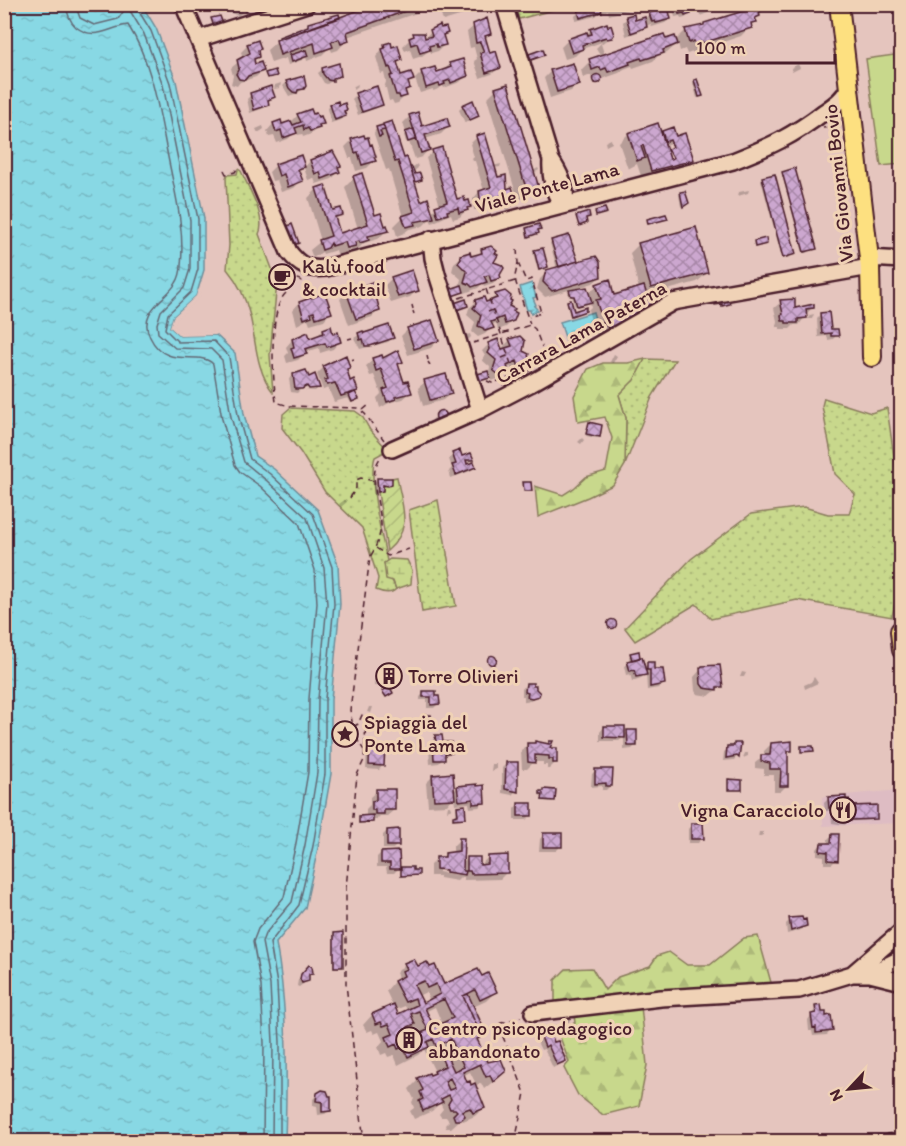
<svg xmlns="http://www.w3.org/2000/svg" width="906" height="1146" font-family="Itim,sans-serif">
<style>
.built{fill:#debcc3}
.grass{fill:url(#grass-dots);stroke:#897c5c;stroke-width:1.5}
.forest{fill:url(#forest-firs);stroke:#897c5c;stroke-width:1.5}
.wetland{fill:url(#wetland-marsh);stroke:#897c5c;stroke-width:1.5}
.garden{fill:url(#garden-furrows);stroke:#897c5c;stroke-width:1.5}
.pitch{fill:#c8d88c;stroke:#897c5c;stroke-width:1.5}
.water{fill:url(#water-ripples);stroke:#6f8e9a;stroke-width:1.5}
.pier{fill:#e5c5be}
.shadow{fill:#0003;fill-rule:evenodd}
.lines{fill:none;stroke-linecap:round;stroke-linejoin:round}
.shore{stroke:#636975;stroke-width:1.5}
.building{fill:url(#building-cross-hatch);stroke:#4a1f2b;stroke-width:1.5;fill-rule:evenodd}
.minor-casing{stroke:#4a1f2b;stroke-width:20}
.major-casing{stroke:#4a1f2b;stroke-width:22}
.path{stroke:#4a1f2b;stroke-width:1.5;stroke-dasharray:6 4.5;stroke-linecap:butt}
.minor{stroke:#f0d2b6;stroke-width:15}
.major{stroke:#fde080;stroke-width:18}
.labels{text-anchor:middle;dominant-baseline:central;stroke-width:6;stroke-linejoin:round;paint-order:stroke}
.street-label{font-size:20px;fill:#4a1f2b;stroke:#f0d2b6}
.poi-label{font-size:20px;fill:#4a1f2b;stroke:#f0d2b6;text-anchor:start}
</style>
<defs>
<pattern id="grass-dots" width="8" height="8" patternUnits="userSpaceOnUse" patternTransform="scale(1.5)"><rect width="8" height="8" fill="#c8d88c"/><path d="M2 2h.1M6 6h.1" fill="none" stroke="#adb979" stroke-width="1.8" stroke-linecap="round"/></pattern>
<pattern id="forest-firs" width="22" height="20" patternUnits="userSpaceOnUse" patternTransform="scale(1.5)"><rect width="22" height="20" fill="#c8d88c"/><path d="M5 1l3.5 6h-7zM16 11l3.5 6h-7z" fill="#adb979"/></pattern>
<pattern id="wetland-marsh" width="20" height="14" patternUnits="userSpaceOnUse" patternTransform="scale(1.5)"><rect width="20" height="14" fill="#c8d88c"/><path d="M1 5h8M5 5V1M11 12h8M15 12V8" fill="none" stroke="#adb979"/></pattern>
<pattern id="garden-furrows" width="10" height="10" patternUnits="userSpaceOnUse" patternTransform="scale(1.5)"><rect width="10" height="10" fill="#c8d88c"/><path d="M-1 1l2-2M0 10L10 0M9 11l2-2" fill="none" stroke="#adb979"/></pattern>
<pattern id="water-ripples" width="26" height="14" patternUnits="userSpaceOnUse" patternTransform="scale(1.5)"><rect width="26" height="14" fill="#88d8e4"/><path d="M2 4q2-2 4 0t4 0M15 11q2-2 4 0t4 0" fill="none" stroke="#77b9c4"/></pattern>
<pattern id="building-cross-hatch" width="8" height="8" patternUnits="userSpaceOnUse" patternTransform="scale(1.5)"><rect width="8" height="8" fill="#cca7cf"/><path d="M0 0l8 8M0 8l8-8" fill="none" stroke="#a887a8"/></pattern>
</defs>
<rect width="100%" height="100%" fill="#e5c5be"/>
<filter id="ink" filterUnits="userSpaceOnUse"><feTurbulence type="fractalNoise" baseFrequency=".0167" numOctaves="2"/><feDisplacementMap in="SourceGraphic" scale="12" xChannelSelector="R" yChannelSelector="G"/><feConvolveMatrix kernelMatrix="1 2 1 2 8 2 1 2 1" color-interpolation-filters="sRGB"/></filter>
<g filter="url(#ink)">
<path class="built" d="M901 790V823L823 826 822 797Z"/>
<path class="grass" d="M514 5V4L571 5 519 19Z
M238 169 241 171C248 187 267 218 259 234L277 282 270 355 273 392C256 371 256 341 250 316 246 299 238 282 227 269L229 245 226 178 227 175 237 174Z
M645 359 675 360 652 397 625 465 626 418 619 395 634 379Z
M824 398 871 413 887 408 902 512 901 573 892 617 797 600 711 619 696 604 635 641 625 628 691 559 751 514 804 507 828 514H849L855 494 835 474 822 406Z
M290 408 355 411 362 416 370 430 388 450 375 457C368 478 381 533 386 556L387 561 384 563 396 589C391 595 383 593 376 590L378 578 362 528 325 492 301 453 282 428 283 414Z
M438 500 456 606 422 612 409 510Z"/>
<path class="forest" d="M645 359 634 380 619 395 626 418 625 465 613 485 588 497 538 517 535 486 563 495 574 488 586 477 606 471 612 438 605 417 578 422 574 396 588 369 603 363H628Z
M758 936 772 986 640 996 647 1065 639 1106 603 1115 578 1095 564 1068 569 1062 556 1026 575 1023 574 1015 555 1004V980L566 969 592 968 605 990 618 977 650 966 657 956 669 952 687 965H710L744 938Z"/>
<path class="wetland" d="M390 559 407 560 412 570 411 584 396 589 393 581 386 579 384 563Z"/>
<path class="garden" d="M397 477C402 508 414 528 387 551L378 492 383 491V485L390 486 392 478Z"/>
<path class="pitch" d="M894 55 902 107 901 164 881 166 866 59Z"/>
<path class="water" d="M5 5H88L90 9 95 12 121 5H142L156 28 176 81 204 218V270L196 296 173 317 170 327 180 336 216 335 235 353 244 414 255 456 274 469 318 510 338 565 340 604 331 700V774L318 848 305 908 276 943C288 1009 287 1074 285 1141L5 1142Z
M532 283 536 297 533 298 536 305 534 306 538 310 531 314 530 310H527L520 287Z
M593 312 598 330 566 340 560 322Z"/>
<path class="pier" d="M198 289 200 293 199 297 176 319 173 326 181 333 215 332 216 335 180 336 170 327 173 317 196 296Z"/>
<path class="shadow" d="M225 4H251L238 16 229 12Z
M259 4 258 8 255 9V5Z
M381 4H432L428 9 347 37V40L338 50 332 52 330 47 322 55 307 61 306 56 302 60 288 65 286 58 271 63 267 50 277 41 309 25 339 19Z
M445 4H472V6L463 15 443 21 441 15 446 10Z
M612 4H635L631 9 609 15 608 10 603 12 602 9 596 16 576 21 575 16 579 12 599 9 606 5 607 8Z
M683 4H695L696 9 685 18 681 19 680 16 675 17 673 10 678 6Z
M731 4 700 16 699 11 704 4Z
M757 13 758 16 755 21 741 36 687 54 685 49 680 51 678 43 667 53 658 56 653 61 633 68 632 66 624 69 619 73 599 80 597 83H592L591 75 583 78 581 70 590 61 665 41H675L686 30 702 27 705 24Z
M650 14 670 19 665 23 652 27 651 24 645 26 641 31 626 36 623 22 627 18 634 22 645 19Z
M474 26 490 34 485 39 490 54 499 68 492 74 480 78 474 61 477 59 474 47 470 48 467 32Z
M440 30 446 33 442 37 445 44 438 51 431 53 430 50 422 56 413 59 410 49 405 51 403 46 414 35 424 39 431 31Z
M591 30 613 35 601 44 604 53 601 56 596 48 602 42 582 49 575 56 565 59 561 47 568 40 587 34Z
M248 45 257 51 258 57 253 61 254 66 262 71 256 77 240 82 237 86 231 84 233 76 231 68 243 58 241 52Z
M385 45 401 60 396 64 400 77 412 79 407 84 408 88 404 92 405 96 398 103 394 104 392 100 389 101 386 88H384L386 82 384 73 381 74 376 57Z
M450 64 466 75 460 82 444 88 443 86 436 90 433 91V89L420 93 415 79 422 72 436 73 443 71Z
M798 64 800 68 792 72 791 68Z
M323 69 339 76 327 84 324 83 318 73Z
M551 71 578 84 571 91 550 98 544 78Z
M694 81H696L701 96 697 98 693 83Z
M287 82 303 88 298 93 289 96 283 86Z
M281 83 280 88 274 89 275 85Z
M358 84 357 88 353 90 354 86Z
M496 89 533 171 538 168 539 170 534 173 538 187 529 196 518 200 487 98Z
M251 95 273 97 267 102 268 104 264 108 250 113 247 99Z
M356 95 381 104 377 108 358 115 352 99Z
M331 105 345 110 343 112 344 116 340 120 331 123 327 109Z
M463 106 477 116 465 123 459 110Z
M298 115 322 123 311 134 303 137 302 134 298 135 296 131 288 139 277 143 274 136 269 137 267 131 273 124 281 126 291 122Z
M410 116 421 127H448L441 134 425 139 428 150 422 157 415 159 409 142H406L404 135 406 133 403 123Z
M383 125 412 178 420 179 414 183 420 202 431 212 440 206 426 158 433 152 456 201 469 206 460 217 453 219 451 214 432 223 430 219 423 226 409 229 404 233 397 236 394 226 403 217 389 169 386 170 374 134 375 130Z
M657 125 660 133 672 129 675 138 692 159 683 169 642 179 637 164 628 169 619 143 628 134ZM673 143 675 148 666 151 664 145ZM673 152 675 159 669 161 667 154Z
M263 126 264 129 258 133 256 129Z
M477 137 493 166 501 164 500 167 494 168 497 179 506 190 511 189 515 203 508 210H506L503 202 495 204 494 202 489 203 483 210H474L473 199 479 192 484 191 475 161H473L472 159 474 157 470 144Z
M611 139 612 143 606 146 605 142Z
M352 140 373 158 374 161 367 168 356 171 352 158H349L345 147Z
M333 153 338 172 332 179 316 184 314 178 308 180 304 168 310 161Z
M417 164 418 168 414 171 413 167Z
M276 165 303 167 298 172 301 181 294 188 281 192 277 180 272 181 269 172Z
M783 174 815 248 814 250 803 253 782 175Z
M354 178 374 217 387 230 378 239 364 243 358 249 351 251 350 249 345 254 338 257 336 250 323 254 322 252 313 258 310 250 321 241 308 198 317 189 332 212 341 214 335 220 339 235 358 229 345 187Z
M763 178 794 254 792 255 782 258 761 180Z
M749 190 748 193 738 196 739 192Z
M681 194 685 205 681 207 679 195Z
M552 242 577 263 600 277 593 283 578 288 579 290 588 294 597 285 613 296 639 289 630 253 639 244 707 273 697 282 645 296 648 303 655 306 598 336 594 331 588 310 591 307 590 301 575 307 572 296 569 297 568 293 572 289 545 297 537 289 540 279 547 272 557 269 550 243Z
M482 250 500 278 493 284 484 287 483 283 478 288 465 293 463 291 448 298 445 284 451 282 453 289 459 287 461 279 452 271 454 263 461 257 470 258 475 257Z
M535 252 546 267 545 269 538 271 533 253Z
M392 278 417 290 410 297 391 303 385 285Z
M362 287 379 310 372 317 349 325 340 299 347 293H357Z
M496 296 507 307 513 320 506 327 498 330 496 323 491 325 492 327 485 334 478 337 472 332 475 322 467 315 469 308 476 302 485 304Z
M568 302 573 313 585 311 570 317 567 304Z
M781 302 794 310 812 307 799 325H794L790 329H780V327H776L777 321 774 308Z
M299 303 330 313 324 320 310 324 308 319 297 325 293 310Z
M814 314 812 319H808L810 315Z
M821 314 829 331 837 335 833 339 828 340 827 336 818 337 817 318Z
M408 329 437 341 431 348 408 355 401 336Z
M323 330 339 342 333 349 320 353 319 348 306 352 298 360 287 363 285 356 288 353 286 347 292 340 316 337Z
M362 333 363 335 392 338 388 342 360 349 354 338Z
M470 334 471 337 469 339 462 341V336Z
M510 340 522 352 529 370 522 376 515 379 511 367 506 369 507 372 500 378 492 381 488 377 475 383V377L489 372 490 367 482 360 485 356 482 351 489 344 501 350H504L503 347Z
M567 346 568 348 561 352 560 349Z
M614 354 617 356 613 363 610 362Z
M373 360 401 362 397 366 403 384 410 393 403 399 391 402 380 408 377 398 381 394 374 375 370 376 366 366Z
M324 367 346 370 349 382 356 391 354 393 357 399 356 401 351 403 348 398 334 402 328 388 321 391 323 390 317 374Z
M294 375 308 379 319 387 315 391H304L315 390V387L301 389 297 393 291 392 289 379Z
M425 382 450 394 443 400 423 406 418 388Z
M589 404 593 405 591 409 586 411Z
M440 412 446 416 442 422 433 426 432 420Z
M589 424 598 436 597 438 586 436Z
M582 438 584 440 581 444 578 442Z
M453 454 472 459 464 467H474L470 471 451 478 449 471 452 468 449 459Z
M377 479 390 483 374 495 373 484Z
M346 499 347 502 341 507 339 504Z
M614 622 615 625 608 629 607 625Z
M631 655 639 659 643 668 648 664 664 684 659 688 647 690 646 673 641 678 632 681 630 674 626 675 624 666 630 662 629 656Z
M491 657 494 659 491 665 488 663Z
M702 668 721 686 709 696 697 694 695 691 694 677Z
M379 671 397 683 393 687 374 686 375 675Z
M742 672 746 673 744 677H740Z
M814 677 818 683 805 689 804 685 811 682Z
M526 684 537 696 527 702 524 701V696H522V689Z
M434 692 438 704 434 708H427V700H420V697L424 693Z
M369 707H373L371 713 367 712Z
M604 727 623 736 628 732 636 745 632 749 624 750V737L619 741H600V732Z
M436 736 450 752 444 757 439 763 430 764 429 748 432 746V741Z
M550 742 548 749 555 763 549 769H547V765H543V762H534L527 769H522L521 751 528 744 547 745Z
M371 744 383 765 379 770 366 769 367 748Z
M734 744 738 755 734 760 723 761 724 752Z
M771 744 791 750 787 754V785L780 792H774V775H764V769L755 768V763L764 756V751Z
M745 753H748V756L743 758Z
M492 764H496V769L491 771Z
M506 764 516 791 512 795 502 793V768Z
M596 770 610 786 606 790H602V786L591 787 592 774Z
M433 776 453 792 458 787 484 802 479 807 470 808 469 803 455 804 454 797 447 805 428 806 426 783Z
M377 791 394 810 387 816H380L376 820H372L370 823 358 824 360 817H366V809L370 805V797Z
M541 793 554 800 552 802 541 801 542 796 539 795Z
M828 799 848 812 853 807 876 819 874 820 851 821V818L845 825 832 823 831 811H825L824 803Z
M518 804 531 815 526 820H514V809Z
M448 806H451L452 809 447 811Z
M457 807 464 817 452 820 456 817V809Z
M692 824 702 838 698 843H688V829Z
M387 831 397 845 393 849H383V835Z
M759 832H763V835L758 837Z
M544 834 560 847 556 851H539L540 839Z
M832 835 836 860 832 864H824V856L817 855V849L821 844 828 845V839Z
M460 839 462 864 467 859 479 867 488 857 507 872 500 879 464 880V877H461L457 881 440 878V876H430V865L437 858H442L446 854 453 853V846ZM439 869 457 872V875L439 872Z
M381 853 399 868 394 873H387L386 867H377V857Z
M401 869 412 871 417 875 400 877Z
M790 920 805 926 801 930 787 934 786 924Z
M334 934 342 966 340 968H333V936Z
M405 964 417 968 443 986 495 992 486 1001 473 1007 480 1037 476 1040 495 1080 484 1089 481 1083 474 1086 484 1107 475 1116 463 1121 462 1118 451 1128H446L445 1125 449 1121 446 1117H441L439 1114 443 1109 440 1103 432 1111 414 1119 410 1111 414 1108 412 1102 414 1099 409 1089 418 1080 430 1077 435 1072 424 1049 418 1055 398 1065 394 1055 388 1057 386 1053 381 1055 378 1047 383 1041 379 1032 374 1034 372 1030 367 1032 363 1025 372 1015 393 1006 386 991 398 977 396 973ZM426 992 430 1001 422 1004 418 996ZM405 1006 407 1010 397 1016 395 1010ZM435 1007 442 1024 433 1029 425 1012ZM412 1024 418 1036 411 1038 407 1029ZM470 1072 476 1084 471 1087 466 1084 463 1076Z
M309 967 307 981 299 987 297 986 298 980Z
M816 1008 831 1030 827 1035 813 1036 812 1031H809L808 1020Z
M571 1018 569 1022 565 1023 567 1019Z
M550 1035 565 1061 553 1068 544 1049 541 1050 537 1042Z
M318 1094 330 1110 325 1114 318 1115 317 1106 313 1105V1099Z
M782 1135V1140L777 1141V1137Z"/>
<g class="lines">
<path class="shore" d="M66 4C67 13 69 21 76 27 95 42 109 27 128 25 153 64 159 112 168 157 175 193 185 228 181 266 181 271 179 279 176 283 167 299 137 311 150 337 166 371 199 349 213 364L222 419 235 465 240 472 260 486 299 523 315 570 317 603 309 699 308 772 296 843 284 897 258 929 253 942 261 986 264 1043 263 1142
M75 4 80 18 94 25 118 19 125 9H129L144 34 163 85 190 220V269L184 288 161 311 157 324 158 333 175 348 211 349 222 360 231 417 244 462 266 480 307 518 324 568 327 604 318 699 317 773 305 845 292 902 265 934 262 942 270 985 273 1042 272 1142
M137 4 138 10 151 31 170 83 198 219V269L191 292 168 314 165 329 178 342 214 341 229 357 238 415 250 459 270 474 313 514 332 567 334 604 325 699V774L313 846 299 905 270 943 277 984 280 1042V1142"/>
</g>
<path class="building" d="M235 4H253L246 11Z
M376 4H425L347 32 349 41 341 44 339 39 331 42 333 47 316 53 314 43 280 55 276 40Z
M450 4H473L474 6 452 12Z
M697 4 698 9 690 11 691 14 685 16 684 13 679 14 677 5Z
M600 5 602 12 580 18 578 11Z
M760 6 761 11 759 12 760 16 755 18 757 22 751 23 752 28 696 45 694 41 689 43 685 29 704 25V23Z
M668 7 671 19 656 23 655 21 652 22 649 13Z
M339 14 340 18 279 39V37L308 26V23Z
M634 14 635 20 645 17 647 27 631 33 626 16Z
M220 16 223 24 214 27 211 18Z
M487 18 491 34 485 36 490 53 496 51 501 68 486 73 480 53 484 52 480 42 476 43 473 24Z
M607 23 608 27 611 25 614 35 612 38 607 39 606 37 582 45 583 49 572 53 567 39 587 32 588 35 592 34 590 29Z
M440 25 441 28 446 27 448 33 443 35 446 45 437 47 436 44 429 46 430 50 420 53 417 43 411 45 409 38 414 36 413 33H424L425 38 432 36 430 30Z
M664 34 666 39 675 36 678 44 663 50 664 53 642 60 641 58 629 62 630 64 608 72 606 68 601 70 600 67 592 70 589 59Z
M258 40 261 49 258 50 259 57 254 59 255 64 261 62 264 71 248 76 245 80 239 79 236 74 239 68 237 60 250 53 247 44Z
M391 42 392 47 398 45 402 60 397 62 401 75 411 72 414 80 408 82 410 88 405 90 407 96 400 98 399 95H396L390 76 393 75 390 67 388 68 382 49 385 48 384 44Z
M543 49 545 55 531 60 529 54Z
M306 50 308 56 292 62 290 55Z
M463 59 468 76 451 83 450 80 444 82 445 84 440 86 439 84 426 88 421 71 435 67 437 72 451 67 449 63Z
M339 63 341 76 333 78V81L328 80 323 74 322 68Z
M573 63 580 85 557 92 550 70Z
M275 70 277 76 267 78 265 73Z
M592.5 79a4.5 4.5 0 1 1 9 0a4.5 4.5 0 1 1-9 0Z
M304 76 306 86 304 89 298 90 297 93 293 92 289 88 286 81Z
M697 79 703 96 699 97 694 80Z
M508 84 539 188 527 191 495 88Z
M271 86 275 97 268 100 269 105 254 110 250 93Z
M377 86 383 105 362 112 355 93Z
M473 100 479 116 470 120 462 105Z
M338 101 339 105 345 103 347 110 344 111 346 116 335 120 330 104Z
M311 109 313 114 316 113 318 117 321 116 324 124 319 125 320 128 310 131 308 128 304 130 303 125 295 128 297 133 283 138 281 130 276 132 273 123 281 120 282 124 291 121 293 125 301 122 297 114Z
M418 112 422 126 447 118 450 127 425 135 430 150 421 153 409 115Z
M392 121 404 158 407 157 421 201 428 198 434 218 414 222 415 225 406 227 402 216 414 212 398 161 395 162 383 124Z
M658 123 670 159 673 158 668 149 673 147 670 140 665 142 662 131 673 127 676 136 685 133 694 160 651 171 643 145 641 146 645 158 637 161 628 133Z
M383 125 385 130 380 131 382 136 379 137 376 127Z
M414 129 417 139 408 142 405 132Z
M485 133 498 177 506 175 507 189 512 187 517 203 512 205 510 196 501 199 500 196 490 199 491 204 486 206 485 203 481 204 479 191 491 187 476 136Z
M364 135 365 138 368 137 370 145 372 144 376 157H374L376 161 362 165 358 152 355 153 351 139Z
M442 147 457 199 464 197 465 201 469 200 471 207 467 208 468 210 459 213 458 208 447 211 448 214 438 217 435 206 447 202 432 150Z
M333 151 341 166 338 167 340 172 322 179 320 172 315 174 310 160Z
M301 155 305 167 298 169 303 181 288 187 284 174 279 176 275 164Z
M410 167H412L415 174 420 173 422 180 415 182Z
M795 168 817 249 804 252 782 172Z
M362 173 375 215 381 213 385 226 387 225 389 231 368 236 369 240 360 243 359 241 355 242 356 246 347 248 345 242 332 246 331 243 328 248 322 250 319 240 331 236 316 188 325 185 333 210 341 208 343 215 335 217 340 233 368 224 353 176Z
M775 174 796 254 783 258 762 177Z
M685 191 689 203 683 207 680 192Z
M605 208 607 213 596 216 595 211Z
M589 212 590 217 586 218 587 223 579 226 576 216Z
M666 214 668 219 648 224 647 219Z
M292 224 299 243 294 245 287 226Z
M539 224 541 229 538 230 539 233 528 237 526 228Z
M696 227 708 273 651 288 638 243Z
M569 235 578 261 559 267 551 240Z
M766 238 767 244 755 247 754 241Z
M491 246 497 251 495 253 498 255 494 262 502 265 504 268 500 275 501 278 491 281 489 275 484 276 487 282 472 287 469 284 464 282 467 272 458 263 461 258 460 255 470 252 471 256 482 253 481 249Z
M543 248 548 267 539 270 534 250Z
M596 256 600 262 601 277 552 291 543 282 546 270Z
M282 269 286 270 289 275 287 279 288 282 281 286H276L275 273Z
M412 270 419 291 398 297 391 277Z
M610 279 614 295 644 286 649 301 654 300 656 306 626 323 608 328 603 322 596 300 601 299 596 284Z
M372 282 380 311 356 319 346 291 356 288 359 295 364 293 362 286Z
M462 285 464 292 449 297 447 290Z
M587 287 592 302 577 306 574 296H571L569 290Z
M505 291 511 296 510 300 512 301 509 306 515 309 513 311 517 313 514 321 505 324 503 317 491 322 494 328 485 331 483 328 478 326 481 315 473 308 476 304 475 300 484 297 486 302 497 298 495 294Z
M325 293 332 313 316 318 314 312 311 313 312 316 304 319 299 302Z
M728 297 730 304 722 306V304L715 305 714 301Z
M466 299 468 306 454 311 451 304Z
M795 299V308L814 304V308L806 309 807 318 798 319V323H786V321H782L781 315 783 314 780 300Z
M571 300 574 311 586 307V311L571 316 567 301Z
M829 312 831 329H838L839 336H831V333L822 334 820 313Z
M432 320 439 341 414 349 407 328Z
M389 325 394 338 370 346H365L363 339 360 340 358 333 363 331 364 333Z
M331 326 333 334 338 332 341 342 327 347 325 343 305 349 307 354 294 358 291 348 294 347 292 339 308 332 310 338 324 333 323 329Z
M520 336 525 341 523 351 529 354 528 356 531 358 529 365 531 370 521 374 517 361 507 366 509 372 499 375 493 370 496 360 488 353 490 349 488 343 498 339 502 349 512 346 509 339Z
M398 350 403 362 398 364 404 382 408 381 412 393 395 397 396 399 387 402 383 390 388 388 381 369 376 371 372 358 382 355 383 358Z
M346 355 350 368 347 369 350 381 354 379 358 391 341 396 335 383 327 385 325 380 328 379 323 366Z
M306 370 309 377 315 374 320 388 309 389 307 386 302 389H295L293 374Z
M488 371 490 378 476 382 474 375Z
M446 374 452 394 430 400 424 380Z
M355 392 359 399 352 402 349 395Z
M435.5 416a5.5 5.5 0 1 1 11 0a5.5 5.5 0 1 1-11 0Z
M589 422 602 425 600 437 586 434Z
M460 450 462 456 471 453 474 460H466L467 464 474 462 476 467 456 475 452 465 456 464 452 453Z
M377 478H392V484L388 486 383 485V491L378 492Z
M523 482H531L532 491H524Z
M607.5 624a4.5 4.5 0 1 1 9 0a4.5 4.5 0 1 1-9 0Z
M639 651 640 658 632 660 630 653Z
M487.5 660a4.5 4.5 0 1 1 9 0a4.5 4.5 0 1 1-9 0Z
M642 657 647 675 636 677 634 670 630 671 627 661Z
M647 662H654V669H663L665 684 650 687V670H647Z
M720 665 723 687H717V690L704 688 701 684 700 668 702 666Z
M378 670 399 671V683L378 682Z
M526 683H533V686H536V689L540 693 539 696 532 698 527 697 528 693 525 692Z
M390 687 393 693 386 697 382 691Z
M423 691H436V696H439L440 704 431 705V697H423Z
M423 715H431L432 727H424Z
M604 726H625V738L604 737Z
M627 730H637V746H628Z
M435 735H442L443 742H451L452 753H445V760H434L433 743H436Z
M535 741 549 744V741H553L550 748H557V763H553V759H549V756L535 755V763L528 762 527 743H535Z
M792 741V751H788V786H780L781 769H770V763L761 761V755H770L771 743Z
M370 742H374L373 745 385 746 384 766 369 765Z
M734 743H741L739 758 737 756 726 758 727 746H734Z
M801 746H813L814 751 801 752Z
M506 762H518V792L505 789Z
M595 769H613L612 786H606V783L595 784Z
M453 773 455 799 434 800 432 775Z
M728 779 742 780V790H728Z
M477 784V786L484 785 485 803 473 804V799L459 801 457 786Z
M376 789H395V810H384V814H375V810H372V801L376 800Z
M544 789 556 790 555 801 542 800 543 794H540V791H544Z
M846 796V800L849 799 851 821 843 822 842 819H835L834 807 829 808 828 797Z
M518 803H532V816H518Z
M465 805 466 818 453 819V816L458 815 457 806Z
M877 805V819L852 820V806Z
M373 815V822L359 823V816Z
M691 823H703L704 839H691Z
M399 829V846H387V830Z
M543 833H562V847H543Z
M832 834H839L838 861 828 860V852L820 851 821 843H831Z
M459 838H464L463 871H466L465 875 446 872V870L436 869V857H445V853L459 851Z
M399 851 400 869H390V863H381V852Z
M508 855V873L471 874 470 871H467V857H480V865L488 864V856Z
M401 867H413V870H419V875L401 876Z
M802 917 803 920 806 919 807 926 791 931 789 918Z
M343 932V967H334V933Z
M414 959 418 966 427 962 430 967 435 965 444 984 478 969 482 976 488 973 497 992 480 1000 475 990 463 996 482 1037 477 1039 488 1062 501 1059 506 1071 493 1082 490 1075 486 1077 480 1064 463 1072 467 1082 470 1081 471 1085 475 1083 485 1108 473 1113 470 1108 462 1111 465 1116 461 1120H455L453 1115 457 1111 455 1109H450L448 1104 451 1099 449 1095 441 1099 443 1102 423 1111 419 1101 423 1099 420 1092 423 1090 417 1078 429 1073 430 1075 435 1073 434 1071 445 1066 433 1039 427 1042 429 1047 408 1057 403 1047 398 1049 396 1044 390 1047 386 1037 393 1034 389 1024 383 1026 381 1022 376 1024 372 1014 394 1004 398 1014 417 1005 415 998 405 1002 394 981 404 976 402 971 407 969 404 963ZM424 981 427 988 436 984 440 994 423 1003 414 985ZM444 999 453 1018 434 1027 425 1008ZM419 1011 428 1030 412 1037 408 1027 415 1024 411 1014ZM451 1039 464 1067 454 1071 441 1044ZM450 1078 455 1088 449 1090 445 1081Z
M309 965 312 967 313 973 309 974V981L302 983 300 979 301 974Z
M468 994 484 1029 479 1031 463 996Z
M821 1005 822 1012H826V1016L831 1015 833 1031 816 1033V1027L813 1028 811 1014 816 1013 815 1006Z
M550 1033 554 1042 558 1041 566 1061 557 1065 548 1045 545 1047 541 1037Z
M322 1090 327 1091 329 1096H331V1111L322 1112V1102L316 1101 317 1093Z"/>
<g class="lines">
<g class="minor-casing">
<path id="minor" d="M183 4 289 252C300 266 308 270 326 268L733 161C769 147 793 136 824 112 834 105 845 98 849 86
M504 4 551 160C559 172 569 191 564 205 553 197 550 174 551 160
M198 39 307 4
M431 239 433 258 437 274 480 410
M869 258 902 260
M392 449 480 410 530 384 673 302 870 267
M852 974 902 931
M870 974 902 958
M533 1013 661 998 799 990 852 974H870L902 982"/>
</g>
<g class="major-casing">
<path id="major" d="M839 4 870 267 872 357
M900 631 902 650"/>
</g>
<path class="path" d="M823 128 830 127 839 129
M224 170 226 174 235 172 238 167
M517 249 518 263 515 276 516 283 530 324
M518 263 526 281 532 279 541 313 529 317
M289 272 294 278 306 282
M486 289 515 376
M286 293C268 309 273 379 276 402L289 406 358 408 365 414 384 440
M459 298 515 281
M412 305 413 309
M413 311 414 314
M488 312 497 308
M348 339 352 338
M473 343 530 325 535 329 542 347
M427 356 428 360
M502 358 512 354
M351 360 354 359
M428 362 430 365
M487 381 492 383 514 376
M363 410 369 405
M350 498 356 488V480L361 478 374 481
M376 548 388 556 409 549
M353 727 359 743 364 750
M364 1142 346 984V888L357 775 364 760 366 722 362 715 358 724 353 727 350 710 370 557C376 548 380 536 381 526 381 505 366 475 381 457
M515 1142 525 1093 498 1024 521 1017
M834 1142 902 1132"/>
<use href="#minor" class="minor"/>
<use href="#major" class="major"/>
</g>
</g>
<defs>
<g id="cafe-ring" transform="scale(1.35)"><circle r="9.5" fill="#f0d2b6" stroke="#4a1f2b" stroke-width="1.5"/><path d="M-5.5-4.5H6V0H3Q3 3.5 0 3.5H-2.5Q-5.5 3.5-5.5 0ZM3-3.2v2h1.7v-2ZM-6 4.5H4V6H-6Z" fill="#4a1f2b"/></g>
<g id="building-ring" transform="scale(1.35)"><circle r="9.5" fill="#f0d2b6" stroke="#4a1f2b" stroke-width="1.5"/><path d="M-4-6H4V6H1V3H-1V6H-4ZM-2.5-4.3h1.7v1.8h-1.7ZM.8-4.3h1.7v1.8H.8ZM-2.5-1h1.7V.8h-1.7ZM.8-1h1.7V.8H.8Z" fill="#4a1f2b"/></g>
<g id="sight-ring" transform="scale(1.35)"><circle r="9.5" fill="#f0d2b6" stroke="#4a1f2b" stroke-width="1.5"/><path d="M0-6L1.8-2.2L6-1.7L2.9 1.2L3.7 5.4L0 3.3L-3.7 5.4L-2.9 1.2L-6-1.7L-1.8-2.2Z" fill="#4a1f2b"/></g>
<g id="restaurant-ring" transform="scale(1.35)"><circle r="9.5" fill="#f0d2b6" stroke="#4a1f2b" stroke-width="1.5"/><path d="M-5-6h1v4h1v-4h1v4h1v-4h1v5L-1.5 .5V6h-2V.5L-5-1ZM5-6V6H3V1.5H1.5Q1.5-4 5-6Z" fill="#4a1f2b"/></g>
</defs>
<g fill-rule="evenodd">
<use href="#cafe-ring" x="282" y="277"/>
<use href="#building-ring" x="389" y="676"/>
<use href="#sight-ring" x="345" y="734"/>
<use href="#restaurant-ring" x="843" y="810"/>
<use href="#building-ring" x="409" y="1040"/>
</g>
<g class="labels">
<g class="street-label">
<text transform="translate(838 183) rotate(-96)">Via Giovanni Bovio</text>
<text transform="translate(547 187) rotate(-15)">Viale Ponte Lama</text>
<text transform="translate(581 332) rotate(-29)">Carrara Lama Paterna</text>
</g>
<g class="poi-label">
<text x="302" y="266">Kalù food<tspan x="302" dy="23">&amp; cocktail</tspan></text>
<text x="408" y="676">Torre Olivieri</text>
<text x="364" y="722">Spiaggia del<tspan x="364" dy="23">Ponte Lama</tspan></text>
<text x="824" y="810" text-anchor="end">Vigna Caracciolo</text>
<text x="428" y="1028">Centro psicopedagogico<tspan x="428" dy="23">abbandonato</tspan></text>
</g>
</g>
<rect width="906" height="1146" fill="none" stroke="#f0d2b6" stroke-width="24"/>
<rect x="12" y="12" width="882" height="1122" fill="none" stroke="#4a1f2b" stroke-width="2" filter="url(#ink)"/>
<g transform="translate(849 1089) rotate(244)" stroke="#f0d2b6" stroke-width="4.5" paint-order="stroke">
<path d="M0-4.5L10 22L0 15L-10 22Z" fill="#4a1f2b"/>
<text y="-9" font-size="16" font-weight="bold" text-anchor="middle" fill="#4a1f2b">N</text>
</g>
<path d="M687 54v9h148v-9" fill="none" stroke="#4a1f2b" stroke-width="3"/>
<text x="696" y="54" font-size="18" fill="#4a1f2b" stroke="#f0d2b6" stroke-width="4.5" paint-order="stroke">100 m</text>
</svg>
